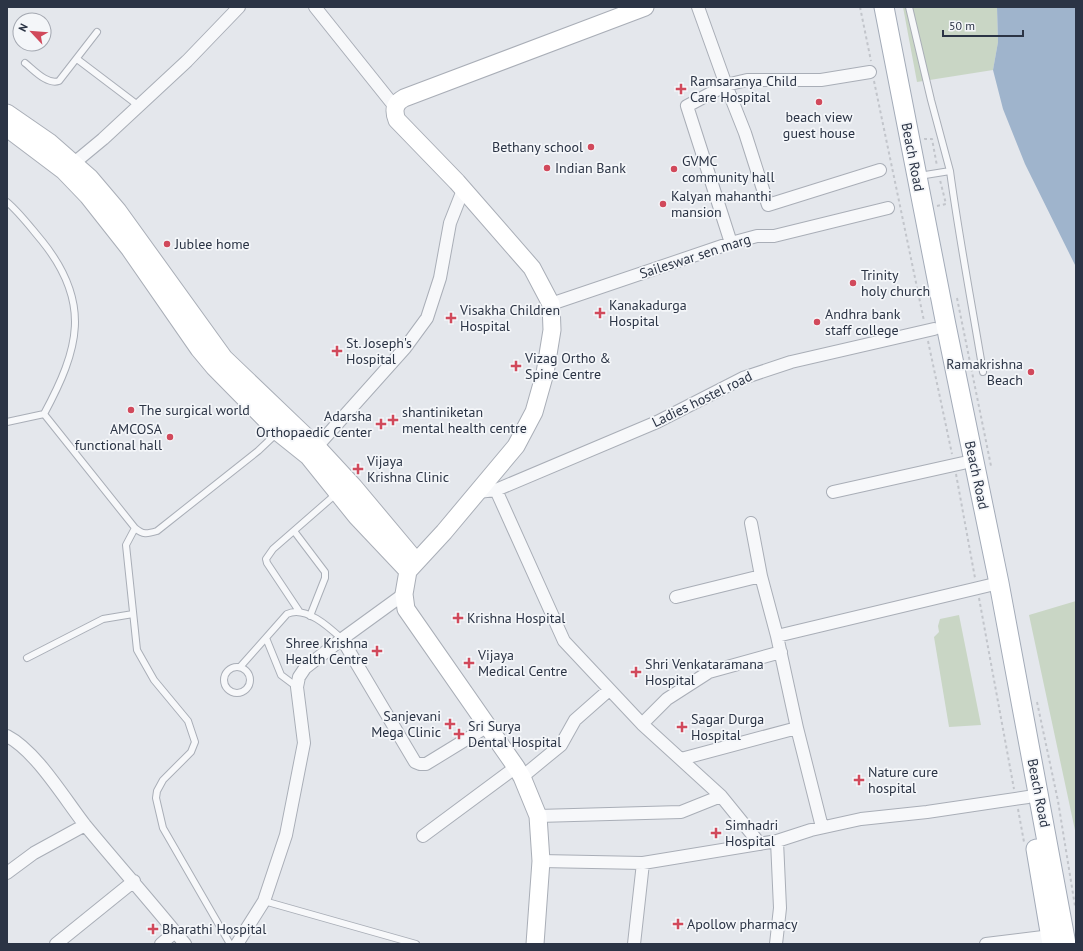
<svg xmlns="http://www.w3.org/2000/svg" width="1083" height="951" font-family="'PT Sans',sans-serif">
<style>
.green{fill:#c9d6c5}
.water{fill:#9fb4cc}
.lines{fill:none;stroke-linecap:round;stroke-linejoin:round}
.lane-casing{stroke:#a9aeb7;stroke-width:8}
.street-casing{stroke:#a9aeb7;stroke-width:14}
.secondary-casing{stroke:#a9aeb7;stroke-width:19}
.primary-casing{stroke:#a3abb8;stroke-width:21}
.path{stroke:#c2c5cb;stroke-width:2;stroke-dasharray:3 3;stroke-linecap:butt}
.lane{stroke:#f7f8fa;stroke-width:6}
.street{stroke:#f7f8fa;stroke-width:12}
.secondary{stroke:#fff;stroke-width:17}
.primary{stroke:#fff;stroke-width:19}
.poi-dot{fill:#d1495b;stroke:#f4f6f9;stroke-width:1.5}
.labels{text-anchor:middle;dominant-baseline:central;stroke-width:3.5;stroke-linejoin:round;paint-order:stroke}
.poi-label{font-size:14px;fill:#2b3445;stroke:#f4f6f9;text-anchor:start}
.street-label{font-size:14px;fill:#2b3445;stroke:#f4f6f9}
</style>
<rect width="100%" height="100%" fill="#e4e7ec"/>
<path class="green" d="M903 7H997L998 42 993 70 917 82Z
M1076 601V835L1029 615Z
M959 615 981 725 949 727 934 637 939 632 938 626 940 619Z"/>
<path class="water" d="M997 7H1076V267L1025 164 1003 109 993 70 998 42Z"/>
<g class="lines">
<g class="lane-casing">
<path id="lane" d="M909 7 931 100 950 171 919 176
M77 59 139 106
M25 63C34 70 47 85 59 81L97 32
M950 171C959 238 972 305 983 372
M7 202C20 213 31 228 42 241 92 303 79 349 44 414
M7 422 44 414 135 528C143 535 147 534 157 531L258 451 278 432
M135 528 126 545 137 650 154 680 188 721 195 742 191 752 163 780 157 791 156 798 163 828 230 944
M294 531 325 572V578L310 616
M299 611 267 563 266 559 273 549 336 494
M266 638 281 675 297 687
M27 658 103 619 133 614
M240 667 287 614C305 605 329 627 342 639
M224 680a13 13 0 1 1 26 0a13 13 0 1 1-26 0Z
M264 901 416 944"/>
</g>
<g class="street-casing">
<path id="street" d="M315 7 395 107
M698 7 726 85 747 80H821L870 72
M68 168 103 139 187 61 239 7
M731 243 687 106 726 85 745 133 768 205 880 170
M551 304 731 243 757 236H774L888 208
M312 452 405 348 427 318 440 278 450 223 463 190
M496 490 564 641 642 724 721 796 760 844
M478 492 496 490 657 422 743 378 791 362 934 329
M833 492 963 463
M676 597 761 576
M777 636 999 583
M342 639 415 762 420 764H426L488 726
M642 724 667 699 709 672 781 652
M797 728 822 827
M7 736C36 751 64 798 85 825 118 865 152 903 185 944
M681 759 797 728 777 636 761 576 751 523
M522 777 561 745 575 720 609 690
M538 816 681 812 721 796
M423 836 516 767
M541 861 643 863 777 841 811 830 861 819 927 812 1028 797
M7 873 34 853 85 825
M56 944 134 881
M161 944 175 932
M237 944 264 901 286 835 304 743 297 687 299 677 305 668 342 639 404 594
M634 944 643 863
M776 944 780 908 777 841
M986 944 1051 936"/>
</g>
<g class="secondary-casing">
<path id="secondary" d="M7 113 49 142 90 178 118 211 224 358 317 447 354 487 416 561
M7 128 64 171 88 196 129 248 199 349 214 367 278 432 308 456 357 517 408 571
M535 944 541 861 538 816 522 777 516 767 406 609 404 594 408 571 444 532 516 446 534 412 545 373 552 330 551 304 532 268 457 182 397 120C393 110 395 103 404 98L645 7"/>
</g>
<g class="primary-casing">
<path id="primary" d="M884 7 946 325 999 583 1066 944
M1036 849 1052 944"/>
</g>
<path class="path" d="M860 7 871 61
M874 81 924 321
M925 138V139H932L937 166
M937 206 946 204 940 180
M957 298 991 466
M928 341 952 454
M956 474 975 578
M979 598 1014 789
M1037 702 1058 801 1075 906
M1018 809 1024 842"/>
<use href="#lane" class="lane"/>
<use href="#street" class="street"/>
<use href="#secondary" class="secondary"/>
<use href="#primary" class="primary"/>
</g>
<g class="poi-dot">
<path d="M679 83h4v4h4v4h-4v4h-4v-4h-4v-4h4z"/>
<circle cx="819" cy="102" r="4"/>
<circle cx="591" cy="147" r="4"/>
<circle cx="547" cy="168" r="4"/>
<circle cx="674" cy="169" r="4"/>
<circle cx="663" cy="204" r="4"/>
<circle cx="167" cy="244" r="4"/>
<circle cx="853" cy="283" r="4"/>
<path d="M598 307h4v4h4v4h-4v4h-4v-4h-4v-4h4z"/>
<path d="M449 312h4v4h4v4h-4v4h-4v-4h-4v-4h4z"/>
<circle cx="817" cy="322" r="4"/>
<path d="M335 345h4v4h4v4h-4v4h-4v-4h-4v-4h4z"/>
<path d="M514 360h4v4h4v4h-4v4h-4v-4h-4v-4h4z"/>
<circle cx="1031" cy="372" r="4"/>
<circle cx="131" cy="410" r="4"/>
<path d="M391 414h4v4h4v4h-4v4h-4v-4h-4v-4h4z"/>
<path d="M379 418h4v4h4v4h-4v4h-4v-4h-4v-4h4z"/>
<circle cx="170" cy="437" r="4"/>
<path d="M356 463h4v4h4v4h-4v4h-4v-4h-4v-4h4z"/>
<path d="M456 612h4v4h4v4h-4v4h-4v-4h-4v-4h4z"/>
<path d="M375 645h4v4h4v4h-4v4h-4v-4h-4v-4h4z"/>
<path d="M467 657h4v4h4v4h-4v4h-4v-4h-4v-4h4z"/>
<path d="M634 666h4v4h4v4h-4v4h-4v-4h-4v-4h4z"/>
<path d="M448 718h4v4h4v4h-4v4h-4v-4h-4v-4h4z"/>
<path d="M680 721h4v4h4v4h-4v4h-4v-4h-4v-4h4z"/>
<path d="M457 728h4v4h4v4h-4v4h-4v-4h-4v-4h4z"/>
<path d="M857 774h4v4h4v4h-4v4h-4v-4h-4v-4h4z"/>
<path d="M714 827h4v4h4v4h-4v4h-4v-4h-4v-4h4z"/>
<path d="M676 918h4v4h4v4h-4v4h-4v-4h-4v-4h4z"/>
<path d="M151 923h4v4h4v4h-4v4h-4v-4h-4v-4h4z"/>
</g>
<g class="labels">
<g class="poi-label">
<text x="690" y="81">Ramsaranya Child<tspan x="690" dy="16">Care Hospital</tspan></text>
<text x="819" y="117" text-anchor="middle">beach view<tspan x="819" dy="16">guest house</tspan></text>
<text x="583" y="147" text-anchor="end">Bethany school</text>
<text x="682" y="161">GVMC<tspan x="682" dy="16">community hall</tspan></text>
<text x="555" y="168">Indian Bank</text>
<text x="671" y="196">Kalyan mahanthi<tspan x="671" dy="16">mansion</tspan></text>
<text x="175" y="244">Jublee home</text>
<text x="861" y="275">Trinity<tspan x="861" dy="16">holy church</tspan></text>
<text x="609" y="305">Kanakadurga<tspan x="609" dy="16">Hospital</tspan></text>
<text x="460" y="310">Visakha Children<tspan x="460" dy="16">Hospital</tspan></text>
<text x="825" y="314">Andhra bank<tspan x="825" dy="16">staff college</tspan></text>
<text x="346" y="343">St. Joseph's<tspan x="346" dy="16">Hospital</tspan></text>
<text x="525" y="358">Vizag Ortho &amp;<tspan x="525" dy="16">Spine Centre</tspan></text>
<text x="1023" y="364" text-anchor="end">Ramakrishna<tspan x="1023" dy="16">Beach</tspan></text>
<text x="139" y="410">The surgical world</text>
<text x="402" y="412">shantiniketan<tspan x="402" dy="16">mental health centre</tspan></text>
<text x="372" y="416" text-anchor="end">Adarsha<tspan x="372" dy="16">Orthopaedic Center</tspan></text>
<text x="162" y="429" text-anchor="end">AMCOSA<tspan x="162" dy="16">functional hall</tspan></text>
<text x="367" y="461">Vijaya<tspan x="367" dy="16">Krishna Clinic</tspan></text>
<text x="467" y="618">Krishna Hospital</text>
<text x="368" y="643" text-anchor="end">Shree Krishna<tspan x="368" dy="16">Health Centre</tspan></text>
<text x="478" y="655">Vijaya<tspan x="478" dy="16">Medical Centre</tspan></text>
<text x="645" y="664">Shri Venkataramana<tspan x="645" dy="16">Hospital</tspan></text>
<text x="441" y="716" text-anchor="end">Sanjevani<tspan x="441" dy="16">Mega Clinic</tspan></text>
<text x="691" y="719">Sagar Durga<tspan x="691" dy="16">Hospital</tspan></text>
<text x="468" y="726">Sri Surya<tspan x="468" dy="16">Dental Hospital</tspan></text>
<text x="868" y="772">Nature cure<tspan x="868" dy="16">hospital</tspan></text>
<text x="725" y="825">Simhadri<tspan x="725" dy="16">Hospital</tspan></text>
<text x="687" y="924">Apollow pharmacy</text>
<text x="162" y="929">Bharathi Hospital</text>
</g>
<g class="street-label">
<text transform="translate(913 157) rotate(79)">Beach Road</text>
<text transform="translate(695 256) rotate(-18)">Saileswar sen marg</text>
<text transform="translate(702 399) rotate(-26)">Ladies hostel road</text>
<text transform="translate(977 475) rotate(78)">Beach Road</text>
<text transform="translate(1039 793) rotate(79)">Beach Road</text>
</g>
</g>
<rect width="1083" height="951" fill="none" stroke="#2b3445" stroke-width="16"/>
<g transform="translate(32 32) rotate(296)"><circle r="19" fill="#f4f6f9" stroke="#a4a8b1"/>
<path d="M0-3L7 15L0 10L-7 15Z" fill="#d1495b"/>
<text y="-6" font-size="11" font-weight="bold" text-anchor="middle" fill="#2b3445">N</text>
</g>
<path d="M943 30v6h80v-6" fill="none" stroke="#2b3445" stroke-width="2"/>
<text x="949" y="30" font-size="12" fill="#2b3445" stroke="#f4f6f9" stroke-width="3" paint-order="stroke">50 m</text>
</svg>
